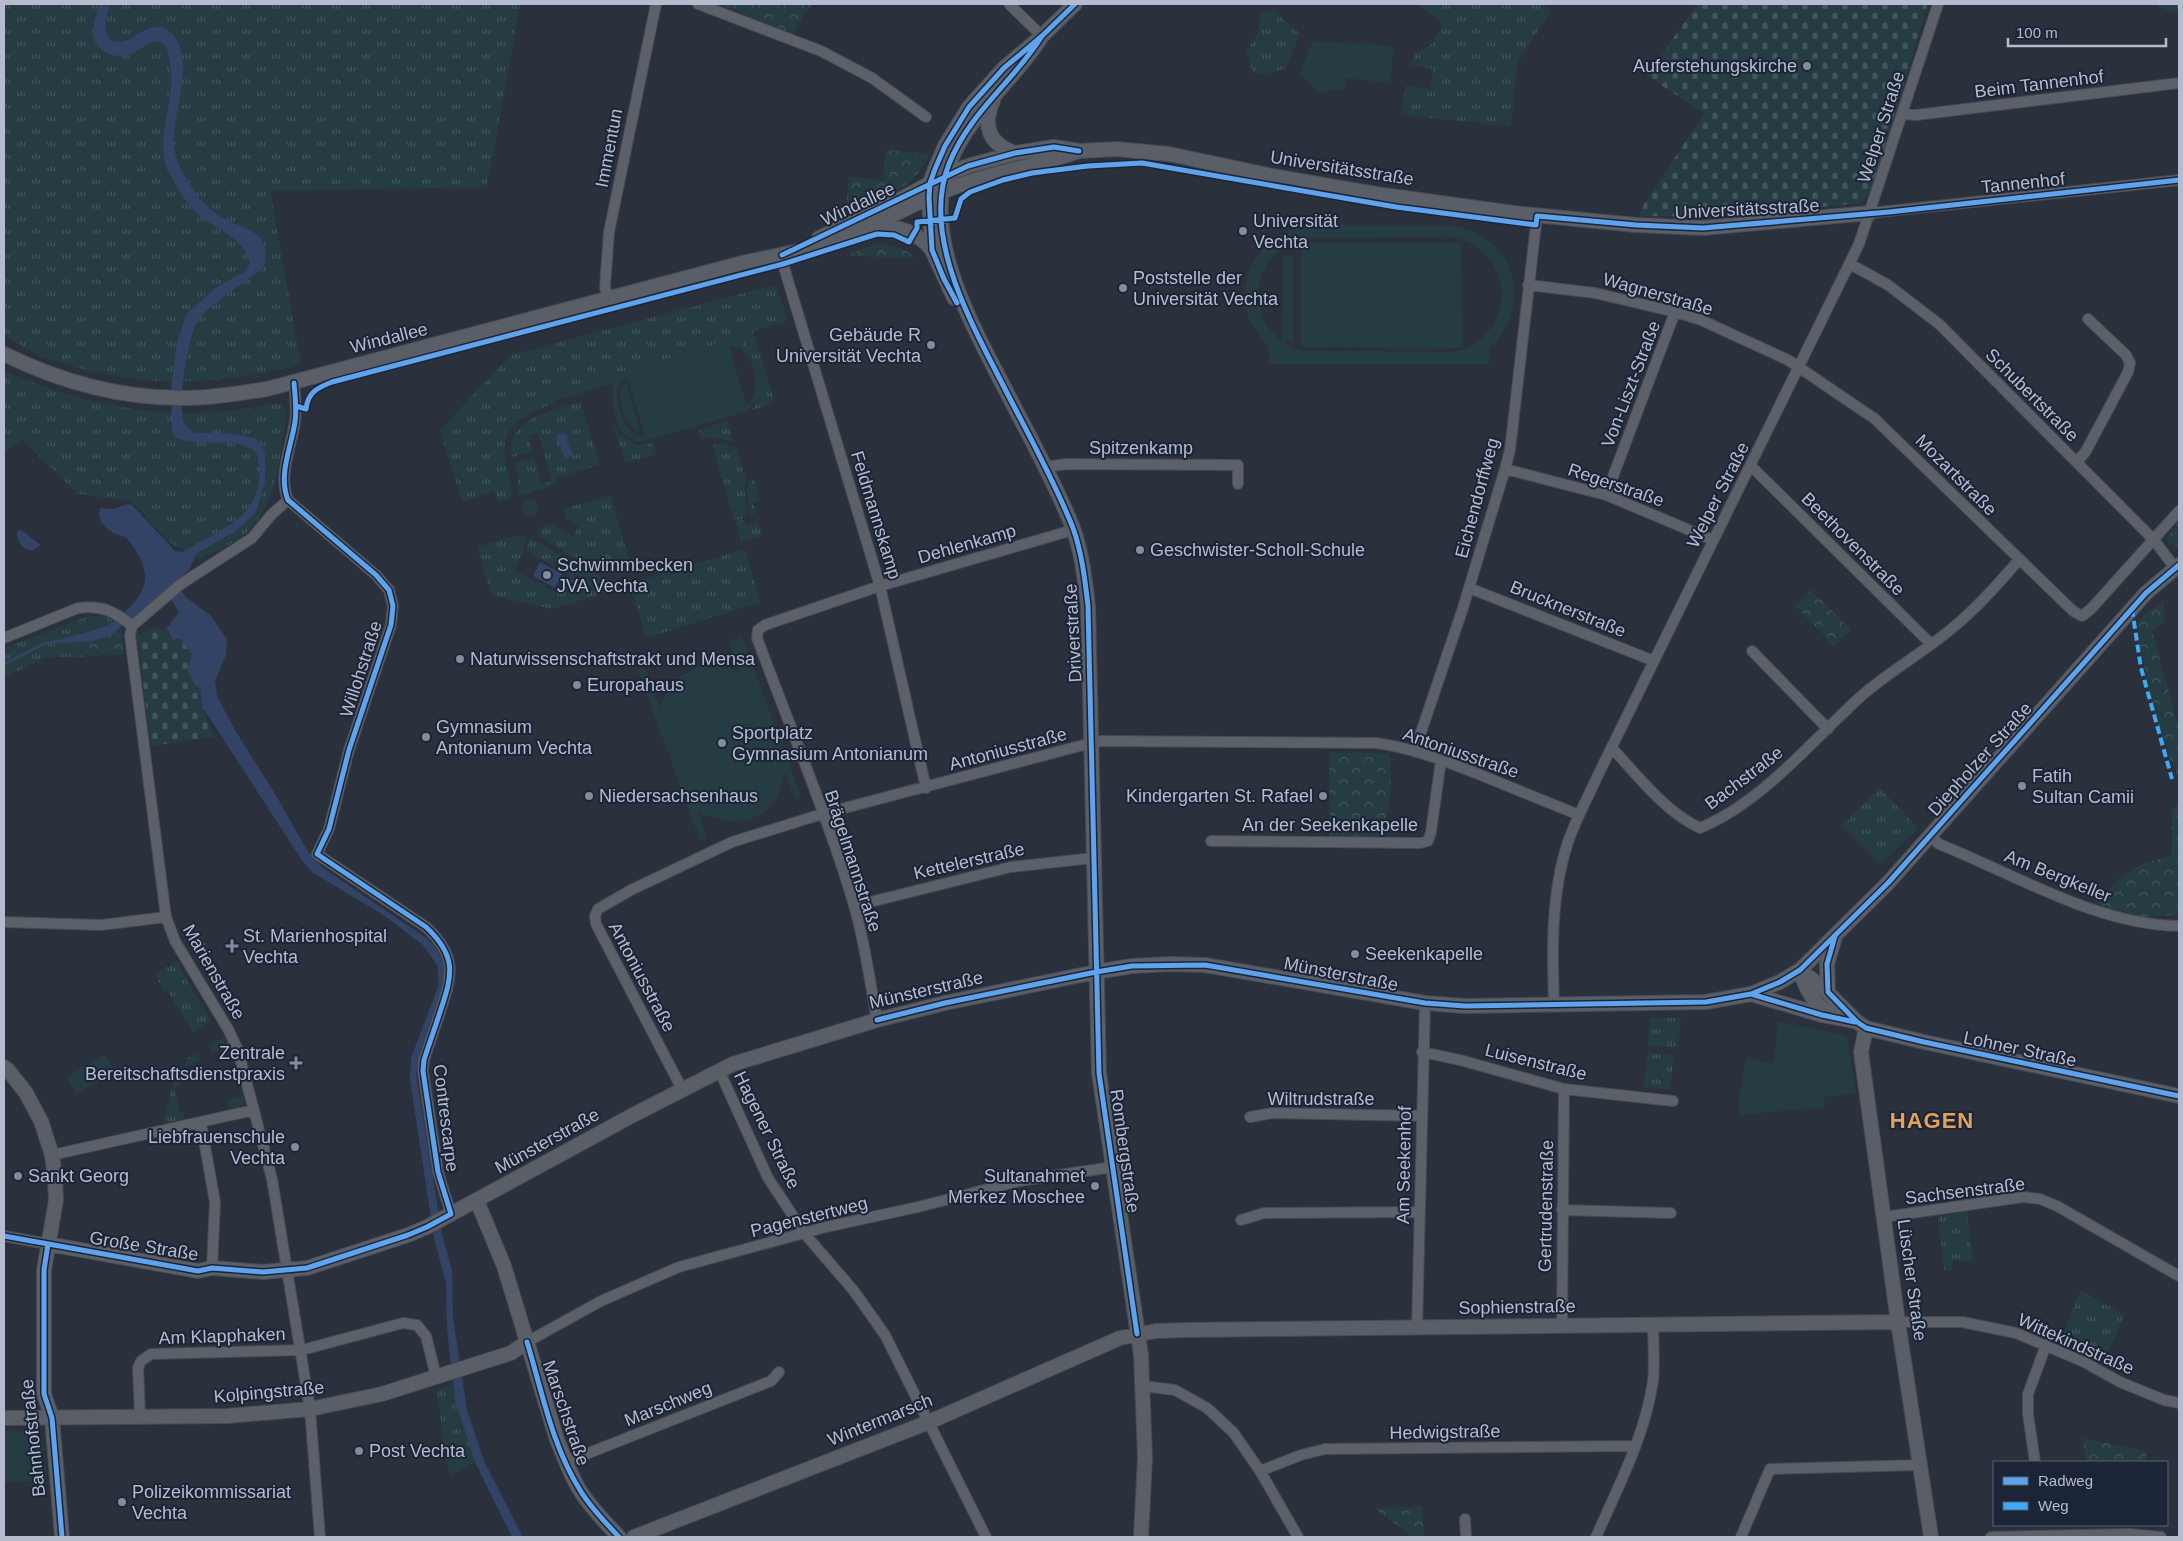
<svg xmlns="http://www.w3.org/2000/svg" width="2183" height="1541" font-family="Helvetica,sans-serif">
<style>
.grass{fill:url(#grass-tufts)}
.forest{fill:url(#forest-crowns)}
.cemetery{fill:url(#cemetery-stones)}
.garden{fill:#263c43;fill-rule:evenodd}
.water{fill:#334366}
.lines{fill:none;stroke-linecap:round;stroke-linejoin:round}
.stream{stroke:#334366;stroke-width:3}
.street-casing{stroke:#474b55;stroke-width:12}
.secondary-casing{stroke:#474b55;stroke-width:16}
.street{stroke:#5c6069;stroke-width:10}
.secondary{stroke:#5a5e67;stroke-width:14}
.quiet{stroke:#3fa9f5;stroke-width:4;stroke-dasharray:8 4;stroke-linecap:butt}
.cycleway-casing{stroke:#1c2538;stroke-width:8}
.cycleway{stroke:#60a3ed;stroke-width:5}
.poi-dot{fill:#848b9a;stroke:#1c2538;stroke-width:2}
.labels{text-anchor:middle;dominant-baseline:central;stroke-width:4;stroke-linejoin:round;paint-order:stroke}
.poi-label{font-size:18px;fill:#b5bccd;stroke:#1c2538;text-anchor:start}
.street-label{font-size:18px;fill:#b5bccd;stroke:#1c2538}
.district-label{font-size:22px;font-weight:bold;letter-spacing:1px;fill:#e1a25c;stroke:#1c2538}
</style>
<defs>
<pattern id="grass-tufts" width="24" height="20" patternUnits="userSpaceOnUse" patternTransform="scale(1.25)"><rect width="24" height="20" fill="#263c43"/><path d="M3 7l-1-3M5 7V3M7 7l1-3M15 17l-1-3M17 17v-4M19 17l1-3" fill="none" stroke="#43565d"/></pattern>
<pattern id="forest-crowns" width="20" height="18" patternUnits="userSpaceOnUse" patternTransform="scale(1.25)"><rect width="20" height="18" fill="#263c43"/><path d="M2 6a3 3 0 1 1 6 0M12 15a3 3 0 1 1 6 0" fill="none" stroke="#43565d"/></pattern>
<pattern id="cemetery-stones" width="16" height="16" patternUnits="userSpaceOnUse" patternTransform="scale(1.25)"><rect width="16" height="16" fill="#263c43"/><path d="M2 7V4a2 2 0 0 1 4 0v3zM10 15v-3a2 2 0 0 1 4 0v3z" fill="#43565d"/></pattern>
</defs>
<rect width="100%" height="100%" fill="#2a303c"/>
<path class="grass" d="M4 4H520L495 145 486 187 270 191 301 364C225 386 145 388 69 365 60 362 49 360 40 356 28 350 16 342 4 335Z
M1418 4H1543L1551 10 1517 64 1511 126 1401 115 1406 85 1430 89 1433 69 1411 65 1415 53 1431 45 1443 24Z
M1274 11 1300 34 1285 69 1264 74 1253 73 1246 52 1259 31 1261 13Z
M773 285 777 287 787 321 753 331 775 403 752 410 756 405 759 369 740 344 552 393 554 403C532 412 499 425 505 455 508 473 512 480 511 498L498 502 494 491 462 502 440 430 511 355Z
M4 370C58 397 142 416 202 413 227 412 253 408 278 403L284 407 287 415C279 456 278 506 244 535 232 545 214 551 201 559L172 544 131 501 78 494 22 440 4 453Z
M581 402 600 465 555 478 556 485 518 496V477L514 463 534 457 541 484 552 481 538 433 528 436 532 451 512 457C504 419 555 410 581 402Z
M727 421 734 442 710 437 702 440 699 430Z
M612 422 619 434 636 445 653 443 656 454 625 463Z
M716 443 735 447 746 480 744 488 747 512 742 519 734 520 713 446Z
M755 480 760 501 753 503 762 536 741 542 735 521 743 520 748 525 756 522 757 516 749 511 747 490 749 481Z
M610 495 630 562 626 573C609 580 557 546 540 537L538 528 552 524 573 536 579 526 566 519 563 509Z
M522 508a8 8 0 1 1 16 0a8 8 0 1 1-16 0Z
M526 536 523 552 514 570 557 593 568 574 527 551 529 538C554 551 604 584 631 583L745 549 760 602 650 637 645 634 634 597 618 589 552 609 491 595 477 547 509 537Z
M88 616H104L115 621 108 626 79 634 75 657H47L4 678V648Z
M1880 788 1918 828 1880 865 1842 826Z
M198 929 223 980 215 984 207 970 204 971 186 935Z
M176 961 211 1021 193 1033 167 990 164 991 160 985 162 982 159 983 156 974Z
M1650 1018H1681L1678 1047H1648Z
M224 1039 227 1041 229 1046 211 1053V1045L214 1041Z
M1648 1053 1674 1054 1670 1090 1643 1087Z
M197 1054 202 1059 185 1067 187 1058Z
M177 1066 181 1086 174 1089 180 1113 185 1112 183 1119 163 1125Z
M243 1096 244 1101 240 1107 235 1109 230 1107 227 1100Z
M1967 1211 1973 1262 1953 1261 1952 1270H1944L1938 1217Z
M2080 1291 2125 1314 2103 1363 2060 1342Z
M453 1384 455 1400 475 1462 451 1477 445 1457 437 1389Z"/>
<path class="forest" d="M719 4H718H814L804 13 793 35Z
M2157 4H2179V12L2164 10Z
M886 150 930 154C914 190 879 200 845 215L849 177 883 180Z
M886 244 907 251 915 258 846 256 873 245Z
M2179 521V546L2176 548 2169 544 2167 538Z
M1811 590 1851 630 1834 646 1795 606Z
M2164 600V621L2152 631 2179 729V778C2155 731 2146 674 2136 622Z
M121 629 124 654 75 657 77 642 103 639Z
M1329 752 1382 753 1390 756C1392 777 1391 823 1377 838H1330Z
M2179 802V915L2144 917 2097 904 2120 877 2142 864 2172 855V810Z
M2083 1438 2147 1452 2144 1462H2086Z
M1422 1506 1424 1537H1413L1374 1508Z"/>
<path class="cemetery" d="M1697 4H1928L1871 192 1861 203 1729 217 1640 216 1644 204 1704 113 1647 76Z
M157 627 163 631 167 628 171 637 181 639 192 654 187 670 200 688 203 708 213 737 151 746 137 635Z"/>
<path class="garden" d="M1313 41 1394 46 1390 83 1346 78 1344 91 1330 89 1326 92 1316 91 1299 73Z
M1303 225H1454C1516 238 1535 305 1489 349V364H1269C1269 359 1270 353 1269 349 1268 344 1252 327 1248 316 1234 274 1263 236 1303 225ZM1452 237C1518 251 1518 337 1453 352L1307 351C1243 338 1241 255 1305 238Z
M1301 243H1461L1463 348 1301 347Z
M1283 255H1293V341H1282Z
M747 335 749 341 741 344C761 359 772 399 744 412L641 442C613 438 611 404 613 383L553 401 552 394ZM729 347C753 344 765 392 746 404ZM627 378 645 435H644C623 440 606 386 627 378Z
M626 382 641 433C624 428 613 394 626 382Z
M742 636 801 796 795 798 786 774 784 775C776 822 736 831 698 812L707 838 700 841 638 670 645 668 660 707C678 670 698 657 739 671L729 640Z
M1778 1021 1847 1036 1856 1093 1824 1097 1825 1107 1739 1115V1098L1746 1059 1774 1063Z
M105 1054 115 1071 77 1094 66 1077Z
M4 1431H32L41 1437 44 1452 40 1455V1461L45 1463 47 1484 32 1485V1481L4 1483Z"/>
<path class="water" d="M99 4H110C106 18 102 28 111 41 134 46 138 26 160 27 164 27 170 31 173 35 197 64 171 113 174 146 175 157 180 169 186 178 195 192 204 206 218 215 230 223 245 226 256 234 266 241 268 258 263 268 244 283 213 302 199 319 188 332 177 406 184 422 186 427 190 430 195 433H226L254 438 258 441 265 453V482L256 512 236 531 197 553 189 570 174 583 187 598 211 616 227 639 226 655 215 681 217 696 235 730 274 792 307 850 323 868 425 937C440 949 447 964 444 984L420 1052 416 1074 442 1234 452 1271 453 1317 467 1410 485 1463 523 1537H512L475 1462 455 1400 447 1329 446 1283 434 1238 410 1080 411 1058 439 984 437 965 423 945 382 914 313 873 303 862 203 708 200 688 195 685 187 670 192 654 181 639 171 637 167 628 179 612 166 591 110 636 92 641 65 643V638C79 634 93 631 106 626 114 623 121 615 127 610 155 583 147 564 126 537 112 534 96 525 100 508L113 509 128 504 132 505 175 551 183 552C218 530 264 518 259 467 258 459 258 452 250 448 226 437 199 448 174 437L172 431 171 388 177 342 187 313 217 287 244 272 250 264C248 240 215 229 199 215 186 204 178 189 170 174 156 148 167 122 170 96 173 79 171 62 166 46 149 33 143 52 128 55 120 57 112 56 105 52 85 40 95 22 99 4Z
M565 433 568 437 567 443 573 453 571 457 566 458 561 451V445L556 440 557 435Z
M21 530 41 545 33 550C22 551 17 541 17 531Z
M540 562 562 574 555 588 533 576Z"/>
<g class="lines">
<path class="stream" d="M4 664 46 643 68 640"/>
<g class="street-casing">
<path id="street" d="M698 4 821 51 872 78 926 117
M1009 4 1042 36
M1903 114 1916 115 2179 83
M1870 213 2179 180
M782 255 783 264 880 586 926 788
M1850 264 1888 285 1939 324 2154 540 2175 568
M1528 285 1595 293 1675 312 1701 320 1788 360 1875 419 2073 611 2082 616 2091 609 2179 511
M608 300 605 287 609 232 656 4
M294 383C295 396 297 409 295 422 291 448 278 475 288 500L376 575 389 590 393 606 391 625 349 750 329 829 317 854 426 927C457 956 453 974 440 1012 435 1028 429 1044 424 1060L423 1071 438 1172 451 1214
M2077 462 2086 451 2128 372 2130 363 2126 355 2088 319
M1751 466 1931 644
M1045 469 1052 466 1067 464 1238 465V484
M1505 469 1606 495 1713 540
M1606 495 1675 312
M1469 588 1654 661
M132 626 130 636 166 917 175 941 228 1029 238 1050 272 1179 310 1409 320 1537
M132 626 181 584 252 538 272 514 288 500
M4 638 78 608C101 605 115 611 132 626
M1752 651 1828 729
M1612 748C1638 776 1665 812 1700 828 1761 803 1811 742 1859 698 1887 673 1921 654 1950 630 1976 609 1997 585 2019 560
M1415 750 1462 611 1505 469 1510 450 1537 216
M1930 836 1939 844C2014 874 2097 925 2179 926
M1211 841 1420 843 1428 841 1431 832 1441 760
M854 906 1011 867 1093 858
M4 922 101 925 166 917
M1554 1003C1552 950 1551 893 1568 842 1576 819 1588 797 1598 775L1859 244 1938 4
M877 1020C870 982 865 943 854 905 827 815 790 727 757 638L758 630 765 625 880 586 1073 530
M1422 1052 1460 1060 1564 1089 1673 1101
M719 1070 768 1178 805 1234 854 1291 885 1335 986 1537
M682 1089 596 924 595 916 598 909 631 890 732 842 822 814 1091 743 1102 741 1376 743C1414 748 1447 762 1483 776 1515 789 1547 802 1579 815
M1250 1117 1273 1113 1421 1116
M197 1124 202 1129 203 1135 215 1202 212 1268
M52 1155 254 1110
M1562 1210 1671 1213
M1884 1217 2023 1197 2040 1199 2057 1206 2179 1276
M1241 1220 1264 1213 1419 1212
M4 1236 48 1244
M1898 1322H1962L2016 1333 2084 1362 2120 1382 2164 1400 2179 1403
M1562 1324 1564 1089
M1417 1328 1425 1003
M527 1342 601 1301 679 1267 826 1227 918 1207 1019 1181 1113 1167
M1143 1386 1175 1390 1207 1408 1233 1432 1260 1471 1298 1537
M140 1416 138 1368 141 1361 151 1354 302 1350 403 1323 417 1325 426 1336 436 1376
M566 1462 771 1381 779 1372
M2035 1462 2028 1414V1394L2046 1345
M1260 1471 1301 1455 1325 1449 1635 1446
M1465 1519 1466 1537
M1596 1537C1618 1487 1645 1436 1653 1381 1655 1363 1653 1342 1653 1323
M1741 1537 1770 1469 1920 1465
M1991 1537 2130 1534 2161 1537"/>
</g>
<g class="secondary-casing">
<path id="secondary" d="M1042 36C1014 81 969 113 949 164 920 236 973 326 1005 389 1028 434 1054 480 1073 528 1082 553 1085 580 1088 606L1099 1073 1141 1355 1145 1457 1141 1537
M993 101C982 126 989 144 1015 153
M874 225C897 227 918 231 932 250
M819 238 905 197 945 175 968 166 1015 153 1054 147 1079 151 1116 149 1169 154 1272 176 1376 194 1514 213 1636 225 1703 228 1870 213
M954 298 932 250 929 197 930 183 935 169 945 146 969 107 1004 68 1042 36 1075 4
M4 354C61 382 123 399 187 398 214 398 241 393 267 389L746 262C780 255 816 249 849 236 887 220 923 197 963 184 1001 171 1041 165 1079 151
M1800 970 1822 987 1857 1022 1866 1028 1924 1042 2179 1096
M1800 970C1805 987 1815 1008 1833 1014
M1828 992 1827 964 1835 937
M1751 994 1822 1015 1854 1021
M1866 1028 1861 1052 1863 1067 1898 1322 1931 1537
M4 1067 8 1070 26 1093 41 1121 52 1155 55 1177 56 1200 44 1270V1394L52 1418 62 1537
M477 1201 504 1266 557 1440C564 1456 570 1474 579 1489 590 1507 605 1522 619 1537
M48 1244 198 1271 212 1268 263 1272 307 1268 408 1235 427 1227 635 1114 733 1064 877 1020 945 1003 1096 972 1132 966 1170 964 1205 965 1425 1003 1465 1006 1706 1002 1751 994 1780 982 1800 970 1888 883 2146 593 2179 565
M4 1418 227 1416 310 1409 382 1394 511 1353 527 1342
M634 1537 929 1422 1120 1338 1156 1331 1186 1330 1898 1322"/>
</g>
<use href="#street" class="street"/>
<use href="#secondary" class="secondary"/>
<path class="quiet" d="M2132 609 2141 668 2172 779"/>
<g class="cycleway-casing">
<path id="cycleway" d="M1042 36C1014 81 969 113 949 164 920 236 973 326 1005 389 1028 434 1054 480 1073 528 1082 553 1085 580 1088 606L1099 1073 1137 1334
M782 255 968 166 1015 153 1054 147 1079 151
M957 303 944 279 932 250 929 197 930 183 935 169 945 146 969 107 1004 68 1042 36 1075 4
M296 406 306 409C308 392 317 388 332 382L783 264 877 234 894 235 909 242 917 228V222L955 218 961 199 970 192 1003 180 1032 173 1088 166 1142 163 1396 207 1536 225 1537 216 1636 225 1703 228 1889 212 2179 180
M1835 936 1827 964 1828 992 1857 1022 1866 1028 1924 1042 2179 1096
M1751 994 1822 1015 1855 1022
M877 1020 945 1003 1096 972 1132 966 1205 965 1425 1003 1465 1006 1706 1002 1751 994 1780 982 1800 970 1888 883 2146 593 2179 565
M4 1236 198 1271 212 1268 263 1272 307 1268 408 1235 427 1227 451 1214 438 1172 423 1071 424 1060C429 1044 435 1028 440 1012 453 974 457 956 426 927L317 854 329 829 349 750 391 625 393 606 389 590 376 575 288 500C278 475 291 448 295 422 297 409 295 396 294 383
M48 1244 44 1270V1394L52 1418 62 1537
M527 1342C542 1391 552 1446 580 1490 590 1507 605 1522 619 1537"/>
</g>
<use href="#cycleway" class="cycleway"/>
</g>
<g class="poi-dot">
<circle cx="1807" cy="66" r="5"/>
<circle cx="1243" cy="231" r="5"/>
<circle cx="1123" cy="288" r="5"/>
<circle cx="931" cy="345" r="5"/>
<circle cx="1140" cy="550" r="5"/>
<circle cx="547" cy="575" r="5"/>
<circle cx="460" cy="659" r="5"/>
<circle cx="577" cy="685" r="5"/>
<circle cx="426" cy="737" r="5"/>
<circle cx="722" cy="743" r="5"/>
<circle cx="2022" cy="786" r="5"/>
<circle cx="589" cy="796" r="5"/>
<circle cx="1323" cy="796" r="5"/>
<path d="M229.5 938.5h5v5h5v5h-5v5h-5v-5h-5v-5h5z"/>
<circle cx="1355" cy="954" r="5"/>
<path d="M293.5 1055.5h5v5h5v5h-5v5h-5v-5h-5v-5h5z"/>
<circle cx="295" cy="1147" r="5"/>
<circle cx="18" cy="1176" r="5"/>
<circle cx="1095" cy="1186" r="5"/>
<circle cx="359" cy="1451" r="5"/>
<circle cx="122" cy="1502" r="5"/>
</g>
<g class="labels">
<g class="poi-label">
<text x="1797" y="66" text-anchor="end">Auferstehungskirche</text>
<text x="1253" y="221">Universität<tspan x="1253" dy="21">Vechta</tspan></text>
<text x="1133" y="278">Poststelle der<tspan x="1133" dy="21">Universität Vechta</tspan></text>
<text x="921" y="335" text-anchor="end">Gebäude R<tspan x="921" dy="21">Universität Vechta</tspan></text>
<text x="1150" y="550">Geschwister-Scholl-Schule</text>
<text x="557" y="565">Schwimmbecken<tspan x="557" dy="21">JVA Vechta</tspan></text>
<text x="470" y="659">Naturwissenschaftstrakt und Mensa</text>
<text x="587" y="685">Europahaus</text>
<text x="436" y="727">Gymnasium<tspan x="436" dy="21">Antonianum Vechta</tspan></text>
<text x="732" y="733">Sportplatz<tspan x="732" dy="21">Gymnasium Antonianum</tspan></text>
<text x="2032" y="776">Fatih<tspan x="2032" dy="21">Sultan Camii</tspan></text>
<text x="599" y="796">Niedersachsenhaus</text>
<text x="1313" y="796" text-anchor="end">Kindergarten St. Rafael</text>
<text x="243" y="936">St. Marienhospital<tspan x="243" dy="21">Vechta</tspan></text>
<text x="1365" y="954">Seekenkapelle</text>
<text x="285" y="1053" text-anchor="end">Zentrale<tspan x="285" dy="21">Bereitschaftsdienstpraxis</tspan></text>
<text x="285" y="1137" text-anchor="end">Liebfrauenschule<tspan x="285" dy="21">Vechta</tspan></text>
<text x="28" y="1176">Sankt Georg</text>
<text x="1085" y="1176" text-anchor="end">Sultanahmet<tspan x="1085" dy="21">Merkez Moschee</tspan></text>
<text x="369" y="1451">Post Vechta</text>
<text x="132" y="1492">Polizeikommissariat<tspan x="132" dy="21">Vechta</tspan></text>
</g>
<g class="street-label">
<text transform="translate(2039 84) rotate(-7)">Beim Tannenhof</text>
<text transform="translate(1881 127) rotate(-72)">Welper Straße</text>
<text transform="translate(609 148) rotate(-79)">Immentun</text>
<text transform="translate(1342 168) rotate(9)">Universitätsstraße</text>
<text transform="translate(2023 183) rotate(-6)">Tannenhof</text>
<text transform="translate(858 204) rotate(-25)">Windallee</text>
<text transform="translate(1747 209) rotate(-3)">Universitätsstraße</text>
<text transform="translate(1658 294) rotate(16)">Wagnerstraße</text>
<text transform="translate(389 338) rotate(-14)">Windallee</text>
<text transform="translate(1631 384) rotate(-69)">Von-Liszt-Straße</text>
<text transform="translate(2032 395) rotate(45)">Schubertstraße</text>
<text x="1141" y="448">Spitzenkamp</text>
<text transform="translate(1956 475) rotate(45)">Mozartstraße</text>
<text transform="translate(1616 485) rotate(19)">Regerstraße</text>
<text transform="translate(1718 495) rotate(-63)">Welper Straße</text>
<text transform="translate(1477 498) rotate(-75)">Eichendorffweg</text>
<text transform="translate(876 515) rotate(73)">Feldmannskamp</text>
<text transform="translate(967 544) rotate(-16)">Dehlenkamp</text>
<text transform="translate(1853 544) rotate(45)">Beethovenstraße</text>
<text transform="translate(1568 609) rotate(22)">Brucknerstraße</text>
<text transform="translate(1073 633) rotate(-93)">Driverstraße</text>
<text transform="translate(361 669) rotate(-72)">Willohstraße</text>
<text transform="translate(1008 749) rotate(-15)">Antoniusstraße</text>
<text transform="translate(1461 753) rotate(19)">Antoniusstraße</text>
<text transform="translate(1980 759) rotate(-48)">Diepholzer Straße</text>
<text transform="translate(1744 778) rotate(-37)">Bachstraße</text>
<text x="1330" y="825">An der Seekenkapelle</text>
<text transform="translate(853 861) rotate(72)">Brägelmannstraße</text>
<text transform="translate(969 861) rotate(-13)">Kettelerstraße</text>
<text transform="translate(2058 876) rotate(22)">Am Bergkeller</text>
<text transform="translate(214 972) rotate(60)">Marienstraße</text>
<text transform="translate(1341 974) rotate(11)">Münsterstraße</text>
<text transform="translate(642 977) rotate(62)">Antoniusstraße</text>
<text transform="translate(926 990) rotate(-13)">Münsterstraße</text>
<text transform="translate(2020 1049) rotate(12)">Lohner Straße</text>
<text transform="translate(1536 1062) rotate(14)">Luisenstraße</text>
<text x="1321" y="1099">Wiltrudstraße</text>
<text transform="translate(446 1118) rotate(83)">Contrescarpe</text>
<text transform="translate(767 1130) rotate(64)">Hagener Straße</text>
<text transform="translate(547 1141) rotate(-29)">Münsterstraße</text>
<text transform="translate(1125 1151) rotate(82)">Rombergstraße</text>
<text transform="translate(1404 1165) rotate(-89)">Am Seekenhof</text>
<text transform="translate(1965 1191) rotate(-7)">Sachsenstraße</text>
<text transform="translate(1546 1206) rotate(-89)">Gertrudenstraße</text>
<text transform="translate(809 1217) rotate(-14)">Pagenstertweg</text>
<text transform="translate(144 1246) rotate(9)">Große Straße</text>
<text transform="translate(1912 1280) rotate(82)">Lüscher Straße</text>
<text transform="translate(1517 1307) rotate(-1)">Sophienstraße</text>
<text transform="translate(222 1336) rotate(-2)">Am Klapphaken</text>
<text transform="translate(2076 1344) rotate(24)">Wittekindstraße</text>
<text transform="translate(269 1392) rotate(-5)">Kolpingstraße</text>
<text transform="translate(668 1404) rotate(-22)">Marschweg</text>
<text transform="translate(566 1413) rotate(71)">Marschstraße</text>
<text transform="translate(880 1420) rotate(-22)">Wintermarsch</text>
<text transform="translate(1445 1432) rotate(-1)">Hedwigstraße</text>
<text transform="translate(33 1438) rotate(-96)">Bahnhofstraße</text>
</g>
<g class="district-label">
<text x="1932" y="1120">HAGEN</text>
</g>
</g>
<rect width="2183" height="1541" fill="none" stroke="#b5bccd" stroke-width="10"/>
<rect x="1993" y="1461" width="175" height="65" fill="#1c2538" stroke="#596174"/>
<rect x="2003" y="1477" width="25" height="8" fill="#60a3ed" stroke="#596174"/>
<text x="2038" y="1486" font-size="15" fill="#b5bccd">Radweg</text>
<rect x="2003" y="1502" width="25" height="8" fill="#3fa9f5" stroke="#596174"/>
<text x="2038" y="1511" font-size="15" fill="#b5bccd">Weg</text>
<path d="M2008 38v8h158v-8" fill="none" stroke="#b5bccd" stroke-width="2.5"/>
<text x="2016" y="38" font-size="15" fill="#b5bccd" stroke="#1c2538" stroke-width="4" paint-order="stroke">100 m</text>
</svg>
